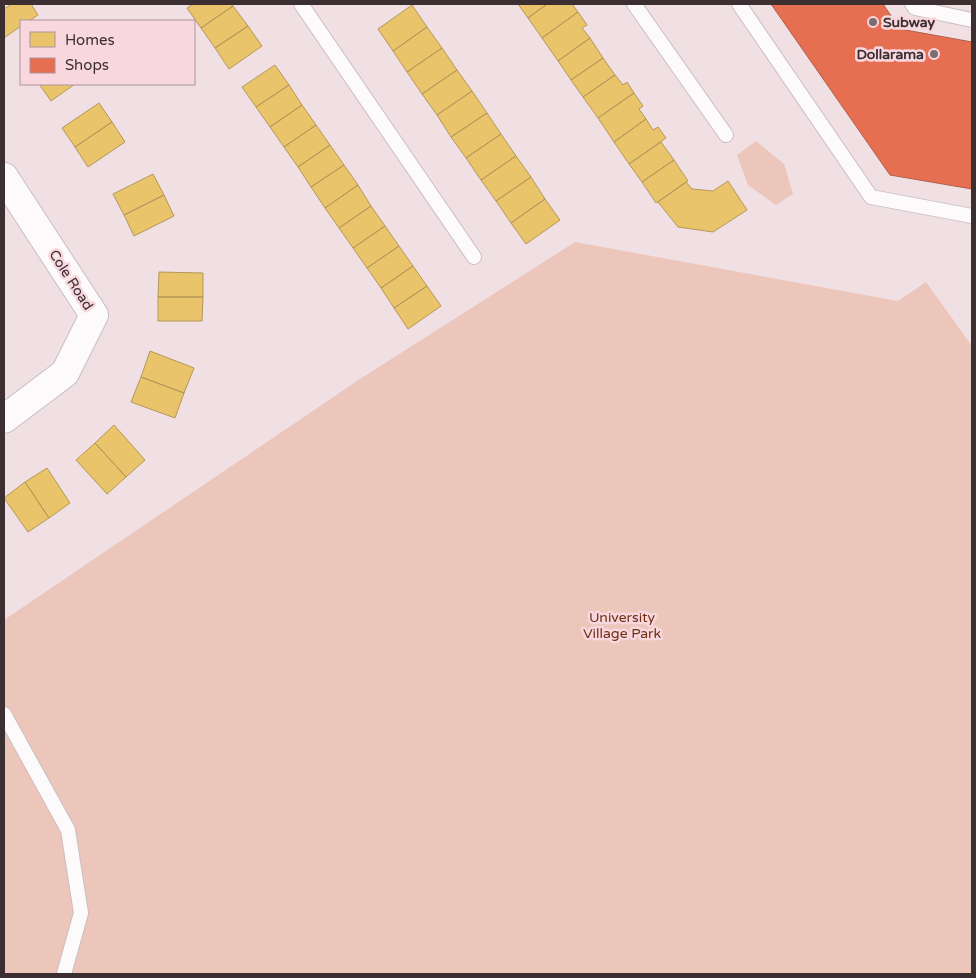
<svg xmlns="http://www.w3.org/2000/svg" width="976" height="978" font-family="'Varela Round',sans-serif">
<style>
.green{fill:#ecc6bb}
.homes{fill:#e9c46a;stroke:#b59759}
.shops{fill:#e76f51;stroke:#b35c48}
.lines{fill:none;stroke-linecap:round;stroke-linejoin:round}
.service-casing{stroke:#cbbdc1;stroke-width:16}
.minor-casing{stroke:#cbbdc1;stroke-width:30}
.service{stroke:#fdfafb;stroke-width:14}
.minor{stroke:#fdfafb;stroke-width:28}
.poi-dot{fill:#7a6d70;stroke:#f8d7df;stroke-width:2}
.labels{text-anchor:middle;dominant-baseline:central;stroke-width:5;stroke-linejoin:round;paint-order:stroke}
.poi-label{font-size:14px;font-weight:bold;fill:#3b2f32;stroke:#f8d7df;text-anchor:start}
.street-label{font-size:14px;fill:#3b2f32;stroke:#f8d7df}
.park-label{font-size:14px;fill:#6f2f11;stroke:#f8d7df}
</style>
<rect width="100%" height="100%" fill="#f0dfe3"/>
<path class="green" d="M756 141 784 164 793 194 776 205 748 185 737 155Z
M575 242 898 301 926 282 972 346V974H4V620L357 381Z"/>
<path class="homes" d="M12 4H31L38 15 29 21H21V26L4 38V9Z
M193 4H232L233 6 201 28 187 8Z
M518 4H547L528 18Z
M547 4H572L578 12 542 38 528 18Z
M412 5 427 27 393 51 378 29Z
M233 6 248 26 215 48 201 28Z
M578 12 587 25 582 28 590 38 558 61 542 38Z
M248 26 262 46 229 69 215 48Z
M427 27 442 48 407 72 393 51Z
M590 38 603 58 571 80 558 61Z
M442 48 457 70 422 94 407 72Z
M603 58 615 75 583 97 571 80Z
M275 65 289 85 256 107 242 87Z
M457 70 472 91 437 115 422 94Z
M615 75 623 85 627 82 634 93 598 118 583 97Z
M39 84H75L51 101Z
M289 85 302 105 270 127 256 107Z
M472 91 487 113 451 137 437 115Z
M634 93 643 106 639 109 646 119 614 142 598 118Z
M99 103 112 122 75 147 62 128Z
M302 105 316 125 284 147 270 127Z
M487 113 501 134 466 158 451 137Z
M646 119 653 130 658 127 666 138 629 164 614 142Z
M112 122 125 142 88 167 75 147Z
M316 125 330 145 298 167 284 147Z
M501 134 516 156 481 180 466 158Z
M661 142 674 160 642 182 629 164Z
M330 145 344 165 311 187 298 167Z
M516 156 531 177 496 201 481 180Z
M674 160 688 181 656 203 642 182Z
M344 165 358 185 325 208 311 187Z
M153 174 164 195 124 215 113 194Z
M531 177 545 199 511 223 496 201Z
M728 181 747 210 713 232 678 227 658 202 686 182 692 189 713 191Z
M358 185 371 206 339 228 325 208Z
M164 195 174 216 134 236 124 215Z
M545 199 560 220 526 244 511 223Z
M371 206 385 226 353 248 339 228Z
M385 226 399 246 367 268 353 248Z
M399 246 413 266 381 288 367 268Z
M413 266 427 286 394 308 381 288Z
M159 272 203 273V297H158Z
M427 286 441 306 408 329 394 308Z
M158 297H203L202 321H158Z
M150 351 194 368 184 393 141 377Z
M141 377 184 393 175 418 131 402Z
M114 425 145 460 126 477 95 443Z
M95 443 126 477 107 494 76 460Z
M47 468 70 503 49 518 25 482Z
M25 482 49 518 28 532 4 498Z"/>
<path class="shops" d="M771 4H883L900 29 972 42V189L890 175Z"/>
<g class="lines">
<g class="service-casing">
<path id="service" d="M301 4 474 257
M634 4 726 135
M739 4 871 197 972 216
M912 4 915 8 972 20
M4 714 68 830 81 913 64 974"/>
</g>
<g class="minor-casing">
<path id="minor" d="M4 177 94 315 65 373 4 419"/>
</g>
<use href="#service" class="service"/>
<use href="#minor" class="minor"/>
</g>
<g class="poi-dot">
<circle cx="873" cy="22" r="5"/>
<circle cx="934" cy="54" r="5"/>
</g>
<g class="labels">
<g class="poi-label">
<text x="883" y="22">Subway</text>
<text x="924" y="54" text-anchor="end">Dollarama</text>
</g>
<g class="street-label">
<text transform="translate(71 280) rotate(57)">Cole Road</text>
</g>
<g class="park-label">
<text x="622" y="617">University<tspan x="622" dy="16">Village Park</tspan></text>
</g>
</g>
<rect width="976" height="978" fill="none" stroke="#3b2f32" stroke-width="10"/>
<rect x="20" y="20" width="175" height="65" fill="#f8d7df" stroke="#ac949a"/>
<rect x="30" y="32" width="25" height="15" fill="#e9c46a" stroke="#ac949a"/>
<text x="65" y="45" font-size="15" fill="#3b2f32">Homes</text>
<rect x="30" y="58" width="25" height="15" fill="#e76f51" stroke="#ac949a"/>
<text x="65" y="70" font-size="15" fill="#3b2f32">Shops</text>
</svg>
